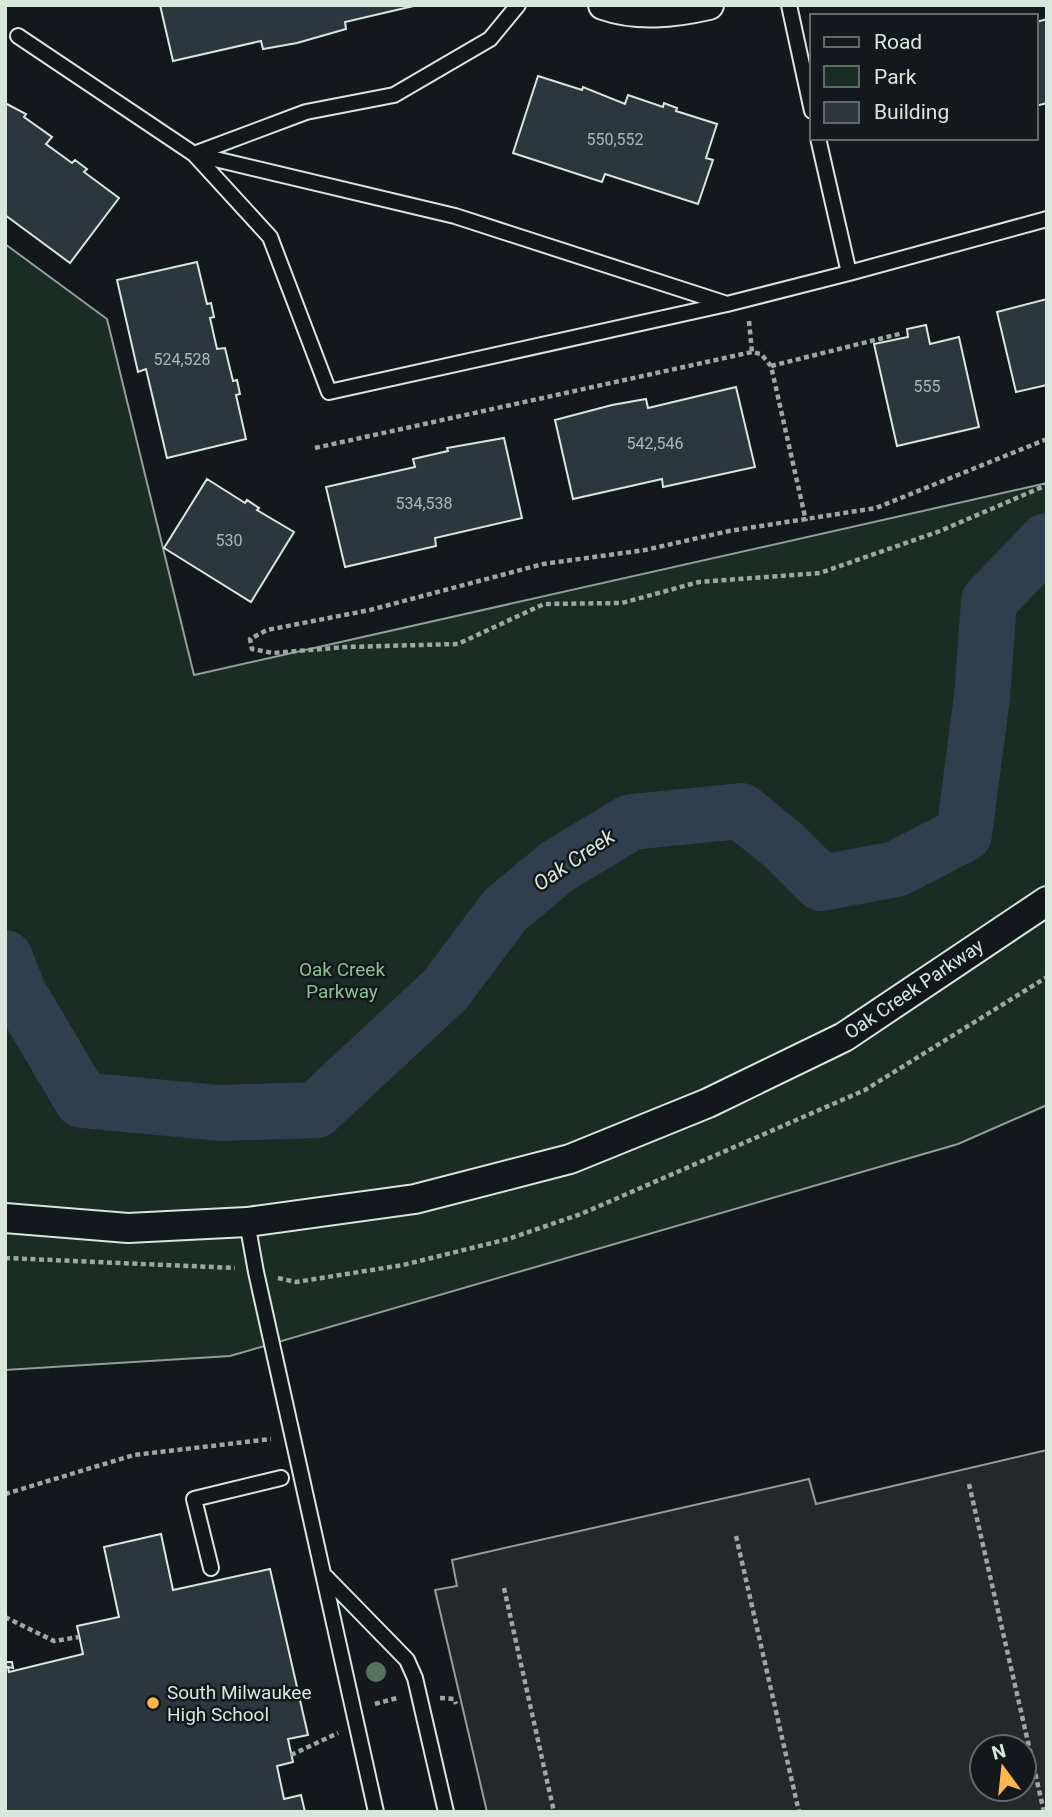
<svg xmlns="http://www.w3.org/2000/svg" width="1052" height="1817" font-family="Roboto,sans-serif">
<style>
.green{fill:#1a2d24;stroke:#939e99;stroke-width:2}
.parking{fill:#24282b;stroke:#939e99;stroke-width:2;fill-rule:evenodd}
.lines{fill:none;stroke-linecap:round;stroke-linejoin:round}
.river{stroke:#2f3f4d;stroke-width:56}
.building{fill:#2c363c;stroke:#d8e6dc;stroke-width:2}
.lane-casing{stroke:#d8e6dc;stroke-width:18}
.street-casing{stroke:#d8e6dc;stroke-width:32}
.path{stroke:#9da8a2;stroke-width:4.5;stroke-dasharray:5 3.5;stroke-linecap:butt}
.lane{stroke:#14181c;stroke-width:14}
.street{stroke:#14181c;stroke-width:28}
.tree{fill:#55745f}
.poi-dot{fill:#ffb74d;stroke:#14181c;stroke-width:2.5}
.labels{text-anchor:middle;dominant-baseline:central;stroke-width:5;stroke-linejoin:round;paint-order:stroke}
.number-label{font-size:16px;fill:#adbab4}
.park-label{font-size:19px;fill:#8ac095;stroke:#14181c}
.street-label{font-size:19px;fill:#d8e6dc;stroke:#14181c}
.poi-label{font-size:19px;fill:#d8e6dc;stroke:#14181c;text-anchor:start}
.water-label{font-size:21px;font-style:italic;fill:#d8e6dc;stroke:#14181c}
</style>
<rect width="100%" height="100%" fill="#14181c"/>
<path class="green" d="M5 244 107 319 194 675 1047 483V1105L958 1144 230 1356 5 1370Z"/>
<path class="parking" d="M1047 1450V1812H487L435 1590 457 1586 452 1560 809 1479 816 1504ZM982 1747H1024V1789H982Z"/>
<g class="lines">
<path class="river" d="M5 958 18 992 82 1100 219 1113 316 1110 445 990 505 910 558 866 631 822 741 811 784 846 821 883 896 869 964 834 982 697 989 601 1047 541"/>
</g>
<path class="building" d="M160 5H418L345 22 346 29 297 43 263 49 261 41 173 61Z
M1047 19V103L1036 106V22Z
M538 76 582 90 583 87 625 104 628 95 663 107 664 103 677 108 676 111 717 124 706 158 713 160 698 204 605 174 602 182 513 153Z
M5 103 26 114 24 117 52 137 46 144 72 163 75 160 87 169 84 172 119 198 70 263 5 215Z
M197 262 207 304 211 303 214 317 210 318 217 349 225 348 233 381 237 380 240 394 236 395 246 439 167 458 146 369 138 372 117 280Z
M1047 299V385L1016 392 997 312Z
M926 325 930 344 959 337 979 427 897 446 874 344 908 337 907 329Z
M736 387 755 467 663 487 662 479 573 499 555 420 612 405 646 399 648 408Z
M504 438 522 518 435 538 436 546 345 567 326 487 415 467 413 459 448 451 447 448Z
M207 479 245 503 247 500 259 508 257 510 294 532 251 602 164 548Z
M161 1534 173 1590 270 1569 308 1735 288 1739 293 1762 277 1766 284 1799 301 1795 305 1812H5V1662H12L13 1668 8 1667 9 1672 83 1654 77 1626 119 1617 104 1547Z
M161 1534 173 1590 270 1569 308 1735 288 1739 293 1762 277 1766 284 1799 301 1795 305 1812H5V1662H12L13 1668 8 1667 9 1672 83 1654 77 1626 119 1617 104 1547Z"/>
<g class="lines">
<g class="lane-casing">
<path id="lane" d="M518 5 490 39 394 95 306 112 194 154 455 216 727 304 849 273
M789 5 812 111
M18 36 194 154 270 237 329 392 727 304
M818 138 849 273 1047 219
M247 1222 256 1272 376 1812
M211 1568 194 1499 281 1478
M326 1577 407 1660 415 1678 446 1812"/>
</g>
<g class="street-casing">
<path id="street" d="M603 5C637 17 674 13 709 5
M5 1218 128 1228 247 1222 415 1199 570 1159 708 1103 844 1037 1047 901"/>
</g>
<path class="path" d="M749 321 752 352
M771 366 903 333
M1047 439 876 508 729 531 645 550 543 564 370 610 267 630 250 639 252 649 273 653 346 647 458 644 544 604 622 603 699 582 820 573 940 531 1047 485
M315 448 752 352 761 354 771 366 806 521
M5 1258 235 1268
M278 1278 296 1282 403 1265 508 1239 581 1214 865 1090 1047 977
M969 1484 1044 1812
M5 1494 134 1455 271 1439
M736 1536 799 1812
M504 1588 554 1812
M5 1617 54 1641 79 1637
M440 1698 454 1699 456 1704
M375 1704 397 1698
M291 1755 338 1733"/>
<use href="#lane" class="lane"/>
<use href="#street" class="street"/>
</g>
<circle class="tree" cx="376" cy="1672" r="10"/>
<circle class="poi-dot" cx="153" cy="1703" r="7"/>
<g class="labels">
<g class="number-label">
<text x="615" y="139">550,552</text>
<text x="182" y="359">524,528</text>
<text x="927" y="386">555</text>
<text x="655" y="443">542,546</text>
<text x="424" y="503">534,538</text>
<text x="229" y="540">530</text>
</g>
<g class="park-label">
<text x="342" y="969">Oak Creek<tspan x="342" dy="22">Parkway</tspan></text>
</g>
<g class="street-label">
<text transform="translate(914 989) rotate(-34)">Oak Creek Parkway</text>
</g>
<g class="poi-label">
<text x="167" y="1692">South Milwaukee<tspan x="167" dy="22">High School</tspan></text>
</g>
<g class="water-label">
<text transform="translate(574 860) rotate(-34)">Oak Creek</text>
</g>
</g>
<rect width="1052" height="1817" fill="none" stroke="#d8e6dc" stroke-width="14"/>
<rect x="810" y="14" width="228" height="126" fill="#14181c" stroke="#626a69" stroke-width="2"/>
<rect x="824" y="37" width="35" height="10" fill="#14181c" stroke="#626a69" stroke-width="2"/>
<text x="874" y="49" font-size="21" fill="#d8e6dc">Road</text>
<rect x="824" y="66" width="35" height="21" fill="#1a2d24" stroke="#626a69" stroke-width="2"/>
<text x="874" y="84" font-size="21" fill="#d8e6dc">Park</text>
<rect x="824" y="102" width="35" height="21" fill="#2c363c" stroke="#626a69" stroke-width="2"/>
<text x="874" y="119" font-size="21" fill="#d8e6dc">Building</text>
<g transform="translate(1003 1768) rotate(345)"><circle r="33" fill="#14181c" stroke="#626a69" stroke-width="2"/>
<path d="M0-5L12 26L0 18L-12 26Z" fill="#ffb74d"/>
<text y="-10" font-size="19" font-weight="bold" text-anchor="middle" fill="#d8e6dc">N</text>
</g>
</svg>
